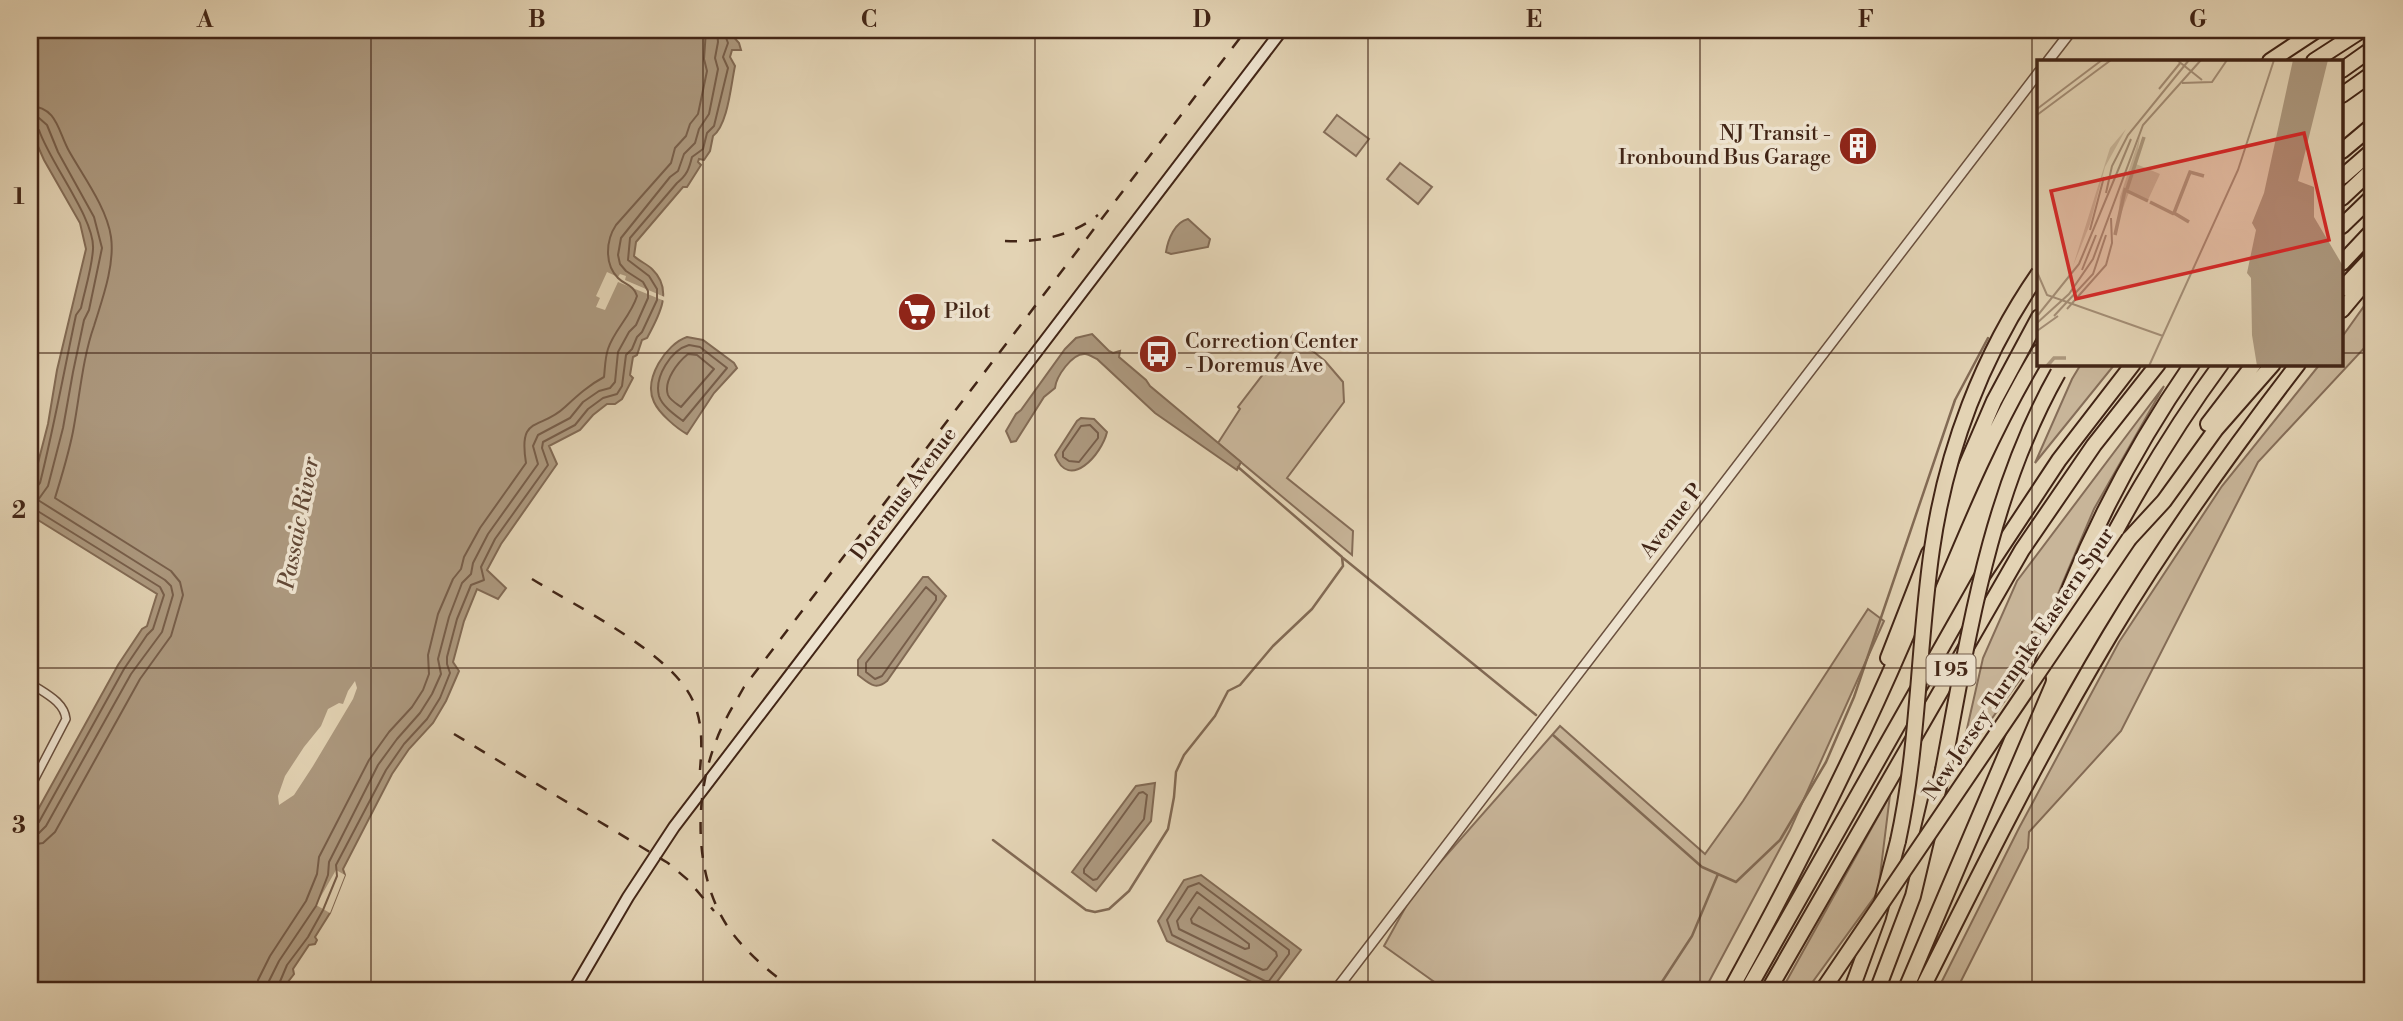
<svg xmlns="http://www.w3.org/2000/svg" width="2403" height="1021" font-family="'Libre Bodoni',serif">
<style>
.green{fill:#c8b599;stroke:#856d58;stroke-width:2}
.water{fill:#ac987e;stroke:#826a54;stroke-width:2}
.pier{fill:#e3d3b4}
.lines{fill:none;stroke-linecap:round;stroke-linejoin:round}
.shore{stroke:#775e4a;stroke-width:2}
.stream{stroke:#826a54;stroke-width:2.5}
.minor-casing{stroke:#6a503e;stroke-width:10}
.tertiary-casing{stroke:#6a503e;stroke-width:12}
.secondary-casing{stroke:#422516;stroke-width:14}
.motorway-casing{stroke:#422516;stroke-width:18}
.minor{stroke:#ede2ce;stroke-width:7}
.tertiary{stroke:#ede2ce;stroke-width:9}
.secondary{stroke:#ede2ce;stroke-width:10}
.motorway{stroke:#e3d3b4;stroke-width:14}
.rail{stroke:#422516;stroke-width:2.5;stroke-dasharray:12 12;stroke-linecap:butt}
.motorway-bridge-casing{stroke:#422516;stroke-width:18;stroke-linecap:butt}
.motorway-bridge{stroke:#e3d3b4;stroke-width:14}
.grid{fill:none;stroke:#422516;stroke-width:2;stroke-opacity:0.55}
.labels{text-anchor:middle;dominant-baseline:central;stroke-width:7;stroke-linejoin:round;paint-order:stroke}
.shield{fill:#ede2ce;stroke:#755e4d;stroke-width:2}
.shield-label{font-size:19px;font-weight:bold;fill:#422516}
.poi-label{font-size:21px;fill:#422516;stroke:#ede2ce;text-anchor:start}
.street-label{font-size:21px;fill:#422516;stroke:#ede2ce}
.water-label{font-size:23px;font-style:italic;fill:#624835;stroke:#ede2ce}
.inset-river{fill:none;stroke:#ac987e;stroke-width:3.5}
.inset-road{fill:none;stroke:#a38d75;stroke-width:2}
.view{fill:#d62828;fill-opacity:0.15;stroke:#d62828;stroke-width:3.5}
.inset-edge{fill:none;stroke:#422516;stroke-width:3.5}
.neatline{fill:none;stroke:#422516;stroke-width:2.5}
.grid-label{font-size:23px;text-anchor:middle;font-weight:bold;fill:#422516}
</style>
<rect width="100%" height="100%" fill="#e3d3b4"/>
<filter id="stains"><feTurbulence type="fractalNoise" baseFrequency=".00286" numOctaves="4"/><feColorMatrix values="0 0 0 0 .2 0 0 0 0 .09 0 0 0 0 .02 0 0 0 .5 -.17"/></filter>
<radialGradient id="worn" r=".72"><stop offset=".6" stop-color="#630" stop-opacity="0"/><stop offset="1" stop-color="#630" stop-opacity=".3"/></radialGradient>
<path class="green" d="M1337 115 1369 139 1356 156 1324 132Z
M1400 163 1432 187 1418 204 1387 179Z
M2367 302 2369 343 2258 462 2121 731 2029 832 2028 848 1956 991H1937L2019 828 2119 642 2222 486 2320 364H2342V337Z
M1293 335 1325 361 1343 382 1344 402 1287 478 1353 531 1352 555 1218 443 1240 409 1238 407Z
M2081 364H2115L2035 463 2072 379Z
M2164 386 2094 509 2024 674 1959 764 1983 658 2017 581Z
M1868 609 1884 621 1790 830 1704 991H1447L1384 946 1414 892 1560 726 1705 854 1743 801Z
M1890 795 1878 892 1806 991H1781Z"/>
<path class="water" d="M30 30H735L731 34 739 43 741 50H732L730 57 735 66C731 84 728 125 713 136L710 151 704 160 699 159 698 162 701 165 687 187H683L636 242 634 256C639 261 647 264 652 269 674 290 659 316 647 338L642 340 637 355 633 357 630 375 633 378 622 399 615 404H607L593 415 580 430 549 446 557 464 501 544 487 570 506 588 498 599 477 589 464 621 453 662 459 671 446 701 433 723 409 749 392 774 343 869 345 875 330 913 315 937 317 940 315 944 309 945 293 969 294 974 281 991H30V824L118 665 142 629 147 626 157 594 30 515V494L48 424 57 370 86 249 80 223 44 160 36 142 30 120Z
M1188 219 1210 239 1208 247 1171 254 1166 252C1168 239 1175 222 1188 219Z
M1092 334 1109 351 1113 353 1120 351 1119 357 1146 380 1150 386 1241 462 1237 470 1155 413 1097 359C1094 358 1089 354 1085 354 1072 353 1056 377 1055 388L1044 397 1016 441 1011 442 1006 431 1016 414 1021 410 1065 349 1076 338Z
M687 337 703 340 734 363 737 368 714 393 687 434C676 428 659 413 654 402 643 379 666 344 687 337Z
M1081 418 1094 419 1107 432C1102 454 1069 492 1055 455L1077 421Z
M923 577H928L946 596 887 681C875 691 869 683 858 675V660Z
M1155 783 1151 821 1096 891 1072 872 1136 786Z
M1201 875 1301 950 1270 991 1167 941 1158 921 1184 880Z"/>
<path class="pier" d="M607 272 618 277 620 274 626 276 625 280 667 298V302L618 282 605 310 596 307 600 298 596 296Z
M355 681 357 688 353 699 313 766 294 795 279 805 278 796 285 776 304 747 321 726 328 709 339 703 343 704 348 691Z
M336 870 345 875 330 913 316 905Z"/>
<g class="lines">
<path class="shore" d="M30 106C57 107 58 131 69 151 83 176 107 208 111 237 115 265 102 300 94 326 83 357 80 393 74 426 70 450 62 475 55 498L171 571 180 582 183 595 171 636 140 679 55 832 43 843 30 845
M30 117 39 118 47 125 58 152 94 217 102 248 89 310 84 320 73 372 63 428 48 486 38 500 165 580 171 586 173 595 162 632 131 674 46 826 39 833 30 835
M30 125 39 130C50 163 95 219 93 249 92 268 85 289 81 308L76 315C64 371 54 427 40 483L36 488 30 489
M689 345 700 347 727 368 683 421C675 415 662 406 659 396 654 377 671 350 689 345Z
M688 354 697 355 714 369 681 407C677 404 670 400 668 395 663 381 678 362 688 354Z
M1090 425 1098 433V438L1079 462 1069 461 1063 457V452L1081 426Z
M30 509 36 510 160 587 164 595 153 629 147 635 124 669 39 822 30 826
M926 587 936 596V600L882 676 875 679 866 672V663Z
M1143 792 1147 795 1144 819 1097 879 1093 880 1084 873V869L1139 793Z
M1199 883 1289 950V954L1269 981H1265L1172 935 1167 920 1188 887Z
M1197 892 1276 952 1277 956 1267 969 1263 970 1179 929 1177 921Z
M1199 907 1249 944V948L1245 949 1192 923 1191 919Z
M257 991 258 980 270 956 306 901 317 874 319 857 369 760 389 732 412 707 423 690 429 674 428 655 438 614 453 579 461 569 464 557 480 528 526 463C518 414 540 431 565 407 578 395 589 385 604 377 605 368 605 358 608 349 614 330 631 316 637 296 634 285 625 285 618 278 604 264 606 240 616 225L671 163 675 148 686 136 690 124 698 114 707 71 704 59 706 30
M267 991 268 983 279 961 316 906 328 875 329 862 378 765 397 739 420 713 432 694 441 674 438 659 449 617 462 583 471 574 473 563 488 534 538 464 533 446 538 435 570 418 583 402 599 391 610 388 615 382 618 352 629 332 636 325 648 298V291L643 282 626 271 620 264 618 255 621 238 670 177 678 171 684 154 695 143 699 129 709 114 718 69 715 58 718 42 717 30
M276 991 287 965 308 937 323 910 337 876 336 865 386 770 404 744 427 719 440 698 450 673 447 664V657L457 619 471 585 484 580 481 567 495 539 548 465 542 448 543 442 575 425 588 409 603 398 617 394 622 386 626 355 632 349 637 337 642 332 657 300V289L649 276 628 260 630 238 677 183C687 175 689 169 692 157L703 149 707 133 714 126 728 68 723 57 728 43 725 35 726 30"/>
<path class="stream" d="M1343 558 1536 715
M1553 735 1702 867 1736 882 1780 840 1826 762 1854 697 1955 400 1988 338
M993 840 1086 910 1095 912 1109 909 1129 891 1168 829 1174 797 1176 772 1184 755 1215 716 1228 691 1240 685 1273 646 1312 609 1343 566 1342 557 1238 467
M1656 991 1692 936 1718 874"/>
<g class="minor-casing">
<path id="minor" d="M30 683C44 693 64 701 66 719L30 788"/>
</g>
<g class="tertiary-casing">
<path id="tertiary" d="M2048 61 2072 30
M1335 991 2039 72"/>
</g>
<g class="secondary-casing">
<path id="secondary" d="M573 991 628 897 674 827 1282 30"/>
</g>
<g class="motorway-casing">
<path id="motorway" d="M2270 61 2317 30
M2314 61 2362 30
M2342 70 2373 48
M2342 95 2373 73
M2342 151 2373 125
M2342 177 2373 150
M2342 198 2373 169
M2342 226 2373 196
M2342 263 2373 230
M2342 289 2373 256
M2342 310 2373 273
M2208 424 2254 364
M1938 531 1994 401 2039 317
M2129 539 2164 501 2216 429 2273 364
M2070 618C2115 529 2162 444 2221 364
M1888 658 1929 553
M2043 662C2077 557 2129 455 2192 364
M1730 991C1792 878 1851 763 1902 645 1945 546 1983 445 2039 352
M1747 991 1981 578 2059 460 2133 364
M1768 991 2022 550 2094 445 2158 364
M1851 991 1878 917 1898 841
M1877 991 1913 896 1943 770
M1905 991 2038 679
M1921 991C1981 871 2041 750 2110 635 2167 540 2231 451 2298 364"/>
</g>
<use href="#minor" class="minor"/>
<use href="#tertiary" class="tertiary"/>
<use href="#secondary" class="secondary"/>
<use href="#motorway" class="motorway"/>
<path class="rail" d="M1005 241C1037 243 1072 236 1098 215
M532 579C577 607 672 653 693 701 703 723 702 746 700 770
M454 734 668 863 688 880 714 911
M796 991C773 975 750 956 733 934 694 884 693 801 715 744 722 723 734 705 744 687L1246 30"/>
<g class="motorway-bridge-casing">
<path id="motorway-bridge" d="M1943 770C1969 634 1989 495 2058 373
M1898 841C1919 745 1918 646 1932 549 1946 451 1982 355 2039 273
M1822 991 2129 539"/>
</g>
<use href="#motorway-bridge" class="motorway-bridge"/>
</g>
<path class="grid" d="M371 30V991M703 30V991M1035 30V991M1368 30V991M1700 30V991M2032 30V991M30 353H2039M2342 353H2373M30 668H2373"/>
<defs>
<g id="building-disc" transform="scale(2.0125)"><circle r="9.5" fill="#8f2418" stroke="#ede2ce"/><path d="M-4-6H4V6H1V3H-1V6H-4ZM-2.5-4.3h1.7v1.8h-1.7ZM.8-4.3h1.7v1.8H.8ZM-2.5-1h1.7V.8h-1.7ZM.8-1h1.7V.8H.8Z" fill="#fff"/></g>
<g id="supermarket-disc" transform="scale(2.0125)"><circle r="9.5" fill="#8f2418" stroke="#ede2ce"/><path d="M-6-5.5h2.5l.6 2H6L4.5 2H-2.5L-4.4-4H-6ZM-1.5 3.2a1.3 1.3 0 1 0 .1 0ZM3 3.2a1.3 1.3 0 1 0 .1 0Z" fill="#fff"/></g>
<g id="bus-disc" transform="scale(2.0125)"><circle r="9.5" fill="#8f2418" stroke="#ede2ce"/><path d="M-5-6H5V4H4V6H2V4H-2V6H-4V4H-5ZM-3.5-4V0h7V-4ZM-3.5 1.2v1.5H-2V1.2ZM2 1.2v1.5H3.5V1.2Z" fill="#fff"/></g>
</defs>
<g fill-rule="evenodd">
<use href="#building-disc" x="1858" y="146"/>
<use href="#supermarket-disc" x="917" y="312"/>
<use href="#bus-disc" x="1158" y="354"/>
</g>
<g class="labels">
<rect class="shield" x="1926.5" y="654.5" width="49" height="31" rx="5"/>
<g class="shield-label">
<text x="1951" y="670">I 95</text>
</g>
<g class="poi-label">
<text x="1831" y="134" text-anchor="end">NJ Transit -<tspan x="1831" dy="24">Ironbound Bus Garage</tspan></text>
<text x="944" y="312">Pilot</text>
<text x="1185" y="342">Correction Center<tspan x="1185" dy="24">- Doremus Ave</tspan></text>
</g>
<g class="street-label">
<text transform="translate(904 494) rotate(-53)">Doremus Avenue</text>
<text transform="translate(1672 521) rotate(-52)">Avenue P</text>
<text transform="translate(2019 664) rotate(-56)">New Jersey Turnpike Eastern Spur</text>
</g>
<g class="water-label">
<text transform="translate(299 523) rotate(-79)">Passaic River</text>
</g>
</g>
<g transform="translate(2037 60)">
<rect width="306" height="306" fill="#e3d3b4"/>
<path d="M89 69 68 107 53 164 36 206 73 88ZM103 76 99 104 123 114 110 142 92 132 81 162 83 137Z" fill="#c8b599"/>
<path d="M256 0H291L261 121 277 127V157L306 206V306H220L215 275 214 218 210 213 219 170 215 163 227 133Z" fill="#ac987e"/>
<path class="inset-river" d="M90 129 107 77M113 142 137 154M152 162 137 153 153 112 167 116M78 175 88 130 111 141M10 306 17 298H29"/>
<path class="inset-road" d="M140 0 165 20M145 23 175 22 190 0M122 29 144 2M0 49 65 0M0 55 74 0M69 133 75 106 91 75 152 0M53 170 67 117M45 210 59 175M0 212 10 235 126 276M30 249 69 205 75 183 74 158M1 255 42 204 94 79M17 256 56 214 69 175M0 263 32 234 56 199 106 65 164 0M0 271 21 256M112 306 201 110 237 0"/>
<path class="view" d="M267 73 292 180 39 239 14 131Z"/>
<rect width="306" height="306" class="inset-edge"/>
</g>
<rect width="2403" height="1021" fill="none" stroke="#e3d3b4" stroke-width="77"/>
<rect x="38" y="38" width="2326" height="944" class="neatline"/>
<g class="grid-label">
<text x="205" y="27">A</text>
<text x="537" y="27">B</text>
<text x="869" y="27">C</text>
<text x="1202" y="27">D</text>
<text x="1534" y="27">E</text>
<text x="1866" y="27">F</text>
<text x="2198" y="27">G</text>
<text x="19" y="204">1</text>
<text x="19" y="518">2</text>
<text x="19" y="833">3</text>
</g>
<rect width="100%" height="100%" filter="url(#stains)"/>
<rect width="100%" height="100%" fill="url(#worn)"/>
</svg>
